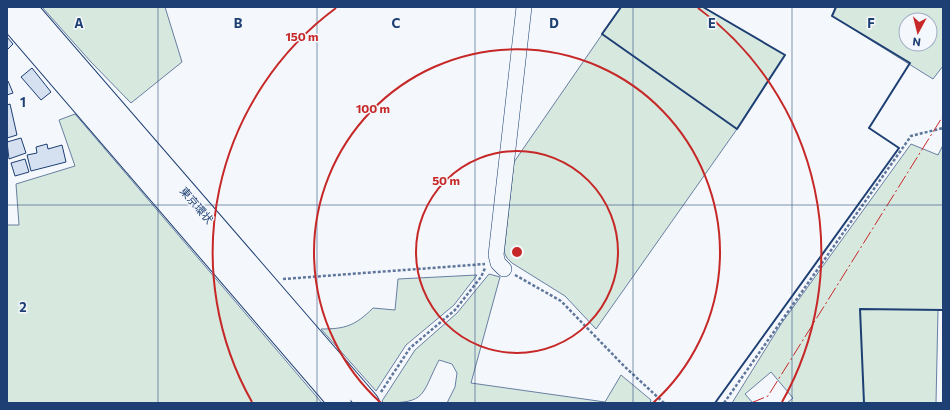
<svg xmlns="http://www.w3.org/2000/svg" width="950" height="410" font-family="Commissioner,'Noto Sans JP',sans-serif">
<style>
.green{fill:#d7e8df;stroke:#687fa3;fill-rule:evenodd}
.building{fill:#d5e0f0;stroke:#1d3f73}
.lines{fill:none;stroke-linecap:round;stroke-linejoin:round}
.minor-casing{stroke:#1d3f73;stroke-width:16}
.highway-casing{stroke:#1d3f73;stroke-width:24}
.path{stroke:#5e769c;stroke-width:2.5;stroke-dasharray:3 2;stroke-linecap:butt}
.minor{stroke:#f4f7fb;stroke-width:15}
.highway{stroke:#f4f7fb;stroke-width:22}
.wall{stroke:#1d3f73;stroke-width:2}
.power{stroke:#c62828;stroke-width:1;stroke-dasharray:14 3 2 3;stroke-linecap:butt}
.grid{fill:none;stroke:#1d3f73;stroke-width:1;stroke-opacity:0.55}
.ring{fill:none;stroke:#c62828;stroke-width:2}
.labels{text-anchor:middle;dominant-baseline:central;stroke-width:3;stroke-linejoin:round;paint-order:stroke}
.street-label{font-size:11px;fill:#1d3f73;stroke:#f4f7fb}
.grid-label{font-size:13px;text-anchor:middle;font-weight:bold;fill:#1d3f73;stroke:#f4f7fb;stroke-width:3;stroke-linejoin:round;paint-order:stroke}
.centre{fill:#c62828;stroke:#f4f7fb;stroke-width:2}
.ring-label{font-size:12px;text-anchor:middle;font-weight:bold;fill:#c62828;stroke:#f4f7fb;stroke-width:3;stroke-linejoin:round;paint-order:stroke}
</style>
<rect width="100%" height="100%" fill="#f4f7fb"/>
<path class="green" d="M42 7H165L182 62 131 103 91 62Z
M621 7H703L785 55 737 129 596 329 565 296 512 263 507 258 504 252 514 162Z
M836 7H943V66L933 79 832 16ZM906 20H930V44H906Z
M75 114 322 403H7V225H19L16 184 75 166 59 120Z
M911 144 938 155 943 145V310H938L936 403H787L793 398 771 372 745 394 753 403H732L781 324Z
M489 274 500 277 471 383 605 402 621 375 651 400 650 403H447L455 387 457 373 452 364 439 360C421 395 427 403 384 403L382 401 415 350 457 313Z
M477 275 454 305 406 345 376 391 321 329C345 329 355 326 373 308L395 310 398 279Z"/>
<path class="building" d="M7 37 13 44 7 50Z
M32 68 51 92 41 100 21 77Z
M8 81 13 93 7 95V82Z
M10 104 17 135 7 138V105Z
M21 138 26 153 9 159 7 142Z
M47 144 48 149 62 145 66 162 31 171 27 155 37 153 36 147Z
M25 159 29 172 15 176 11 163Z"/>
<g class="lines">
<g class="minor-casing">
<path id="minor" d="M504 269 498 263 496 255 524 7"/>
</g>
<g class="highway-casing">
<path id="highway" d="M25 7 368 403
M7 16 340 403"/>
</g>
<path class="path" d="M515 275 561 301 624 366 664 403
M283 279 485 264
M381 392 410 348 455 310 481 277 485 268
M724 403 911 136 943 128"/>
<use href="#minor" class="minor"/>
<use href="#highway" class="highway"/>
<path class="wall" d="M621 7 602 34 737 129 785 55 703 7
M715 403 899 148 869 128 910 63 832 16 836 7
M864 403 860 309 943 310"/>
<path class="power" d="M751 403 768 396 943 116"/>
</g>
<path class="grid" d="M158 7V403M317 7V403M475 7V403M633 7V403M792 7V403M7 205H943"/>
<g class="ring">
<circle cx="517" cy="252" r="101"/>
<path d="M381 403A203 203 0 1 1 653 403"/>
<path d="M252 402A304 304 0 0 1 336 8M698 8A304 304 0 0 1 782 402"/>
</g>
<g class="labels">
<g class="street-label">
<text transform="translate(197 205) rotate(49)">東京環状</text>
</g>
</g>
<g class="grid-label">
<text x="79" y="28">A</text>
<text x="238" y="28">B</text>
<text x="396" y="28">C</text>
<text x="554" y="28">D</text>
<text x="712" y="28">E</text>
<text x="871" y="28">F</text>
<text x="23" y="107">1</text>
<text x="23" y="312">2</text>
</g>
<circle cx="517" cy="252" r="6" class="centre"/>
<g class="ring-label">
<text x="302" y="41">150 m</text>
<text x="373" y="113">100 m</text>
<text x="446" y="185">50 m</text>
</g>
<rect width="950" height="410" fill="none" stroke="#1d3f73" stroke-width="16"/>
<g transform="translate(918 32) rotate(187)"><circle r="19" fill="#f4f7fb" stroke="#9eadc5"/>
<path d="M0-3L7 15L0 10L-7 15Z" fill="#c62828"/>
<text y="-6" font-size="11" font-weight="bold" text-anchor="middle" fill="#1d3f73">N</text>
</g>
</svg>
